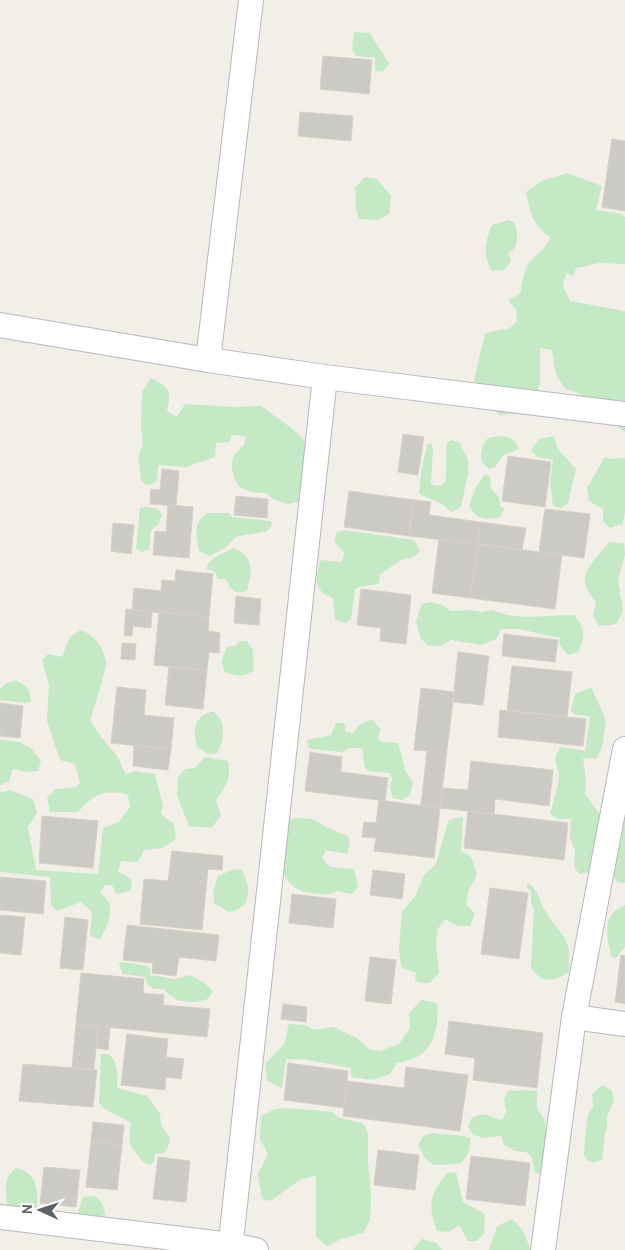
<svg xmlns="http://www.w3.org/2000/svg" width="625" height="1250" font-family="Overpass,sans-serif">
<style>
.green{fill:#c5e8c5}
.building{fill:#cccac5;stroke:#d6d1c6}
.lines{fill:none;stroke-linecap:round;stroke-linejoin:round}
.minor-casing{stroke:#b5b8bc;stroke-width:26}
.minor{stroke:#fff;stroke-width:24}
</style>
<rect width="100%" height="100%" fill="#f1efe8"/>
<path class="green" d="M354 32 370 33 389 64 383 72 375 71V58L356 56 352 50Z
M567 173 602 186 596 210 622 214 625 217V264L599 263 576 268 573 276 566 273 563 286 570 301 625 311V432L586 404 581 394 565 389 556 375 552 350 540 348V384L530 413 499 415 474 380 485 333 510 328 517 321 516 309 508 300 520 294C522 285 523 274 527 266 534 254 547 250 550 237 532 225 530 212 526 192L542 181Z
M365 177 377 179 391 196 389 214 377 220 359 219 356 209 355 188Z
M509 220 515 223C517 236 521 246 508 253L511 261 504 270 492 271C482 252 485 243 492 225Z
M151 378C169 387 172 390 167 411L177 417 185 404 234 407 261 406 294 430 309 445 304 501 288 504 275 500 266 493 251 492 238 486C230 466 227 460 244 445L246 436 232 435 229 442 216 443 215 457 186 467 158 465 157 479 153 484 146 485 141 480 138 456 143 445 141 427 142 392Z
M499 436C511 437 515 438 519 449L503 455 495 467 489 469C477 460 480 448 488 438Z
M554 436 558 449 576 469 568 503 561 508 553 506 550 482 553 460 537 457 531 450 539 439Z
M451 440 459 442 468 460V473L461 507 451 512C446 507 441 502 434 500 428 497 424 497 419 493L422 467 427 445 431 443 433 448 431 483C435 487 439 486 444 484L446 477V444Z
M605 457 611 459 625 458V513L622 524 610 528 603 521V509L589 501 587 488Z
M484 475 490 476 491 489 499 497 500 506 504 509 500 517C485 520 477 520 469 506L476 487Z
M146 507 158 509 162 515 158 525 151 530 149 550 141 552 136 548 140 508Z
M207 513H229L232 517 270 521 273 524 266 532C256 532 247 536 237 536L225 548 210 556 199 551C196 533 192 525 207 513Z
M345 530 414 540 420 551C412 561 408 556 398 562 392 566 387 570 380 574L379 583C370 587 364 584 355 589L351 619 346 623 335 619 333 598 322 593 316 582 320 560 341 562 345 553 334 542 337 532Z
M609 542 624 543 625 555 618 580 623 611 616 624 599 626 593 616 596 602C572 574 592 566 609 542Z
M233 548C255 556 252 572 247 591 233 595 232 590 225 579H218L215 572 206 569C211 555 221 556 233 548Z
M431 602 442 605 451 611 470 610 482 612 492 610 507 615 525 617 574 615C585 629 586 636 578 652L568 655 559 644 560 638 519 629H501L496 639 481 645 451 640 441 646H429L421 639 416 621 422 604Z
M80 630C94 634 104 648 106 662 107 668 93 711 90 720L101 737 117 756 126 775 135 771 155 774 163 806 161 814 174 824 176 839 162 848 144 850 138 862 121 861 118 871 132 880 131 891 116 894 112 885H105L100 892C102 894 106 898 108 901 114 912 106 929 100 939L90 936 92 912 81 902 57 911 51 905 50 877 0 872V793L10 790 33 799 37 813 28 827 36 870 98 874 103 828 119 822 130 807 128 795C104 788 94 794 78 812H50L47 798 55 789 76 787 80 783 75 764 60 760 47 721 49 685 42 660 48 654 62 657 70 637Z
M240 641H247L253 650 254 670C243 678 238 676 225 672L221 662 227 647 235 646Z
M16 680 28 688 31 701 26 703 0 700V689L5 684Z
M591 687 606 720 602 747 596 759 583 758 586 781 585 794 599 813V829L590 872 579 874 574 867 575 850 570 838 571 819H559L550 814 558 784 559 774 555 759 560 747 585 751 590 716 575 715 571 710 575 694Z
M212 711C227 719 225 742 216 754H208L197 747C193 728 193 719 212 711Z
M372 719 381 730 378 736 381 742 398 743 402 756 404 768 413 782 410 795 402 800 393 798 390 788 392 778 390 773 369 771 365 768 362 748H348L343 752 311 749 308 747 307 740 331 735 336 723H344L346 732 353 733 358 726Z
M0 740C21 741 29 743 41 761L38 771 25 772 17 769 12 770 9 782 0 785Z
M205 757 228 761C232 776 225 788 216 800L221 816 211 828 189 826 177 795 178 778 185 769 195 768Z
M625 807V883L617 882 612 875Z
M463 817 461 851 471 857 477 874 469 890 466 904 475 914 470 926H457L445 919 437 930 436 947 439 973 430 983H420L415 980 416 973 401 967 399 948 402 912 415 896 425 874 436 864 448 821 455 818Z
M300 818 313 819 328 828 348 836 350 844 347 854 326 850 322 858 330 867 354 869 358 887 352 894 337 891C329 896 320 894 311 893 302 892 296 889 290 883 274 865 284 840 288 819Z
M241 869C248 879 253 899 241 907 238 910 233 911 229 912L214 903 213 892 218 876 232 870Z
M527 884H530L537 893 543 907 551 920 565 938 569 950V972C555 981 541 985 531 967L534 909 531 902V891L527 888Z
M625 905V947L616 958 611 956C607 935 601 915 625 905Z
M120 962 137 964 150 967V975L175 979 190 975 203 982 213 991 208 999C192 1004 175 1004 164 989H154L147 984 145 977 123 974 119 965Z
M421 1000 437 1003C439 1023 436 1046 417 1057 411 1060 403 1061 397 1063L390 1074 372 1080 351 1077V1068L307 1060 286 1059 282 1088 267 1080 265 1064 284 1044 289 1024 306 1025 314 1030 333 1027 357 1038 369 1049 380 1051 399 1044 410 1028 409 1014Z
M101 1054H109C119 1065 118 1074 117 1088L147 1096 160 1114 161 1125 170 1138C167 1150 168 1154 155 1154L154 1162 150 1165 142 1161 129 1143 131 1123 103 1108 99 1102Z
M602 1085 612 1091 614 1100 607 1117V1127L605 1133 602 1160 595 1162 588 1161 584 1155 585 1139 588 1114 593 1107 592 1094Z
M525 1090 537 1091V1108L544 1119 549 1135 543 1144 547 1147 543 1174 535 1173 532 1157 526 1152 515 1151 504 1145 501 1136 484 1138 473 1135 468 1126 471 1119C485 1110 487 1117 502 1120L506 1112 504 1099 508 1091Z
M288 1108 333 1112 337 1117 363 1123 368 1133V1160L371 1197 370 1220 363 1233 341 1239 327 1246 316 1237V1176L301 1179 270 1201 262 1199 258 1174 268 1154 260 1139 261 1116 275 1109Z
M433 1133 464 1136 471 1139 468 1154 461 1163C451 1165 443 1164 433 1165L425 1158 418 1145 424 1135Z
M16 1168C42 1174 36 1195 38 1216L11 1220C6 1201 0 1180 16 1168Z
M456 1172 463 1202 485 1214 484 1233 477 1241H468L459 1225 449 1232 437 1231C427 1206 430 1194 447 1173Z
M95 1196C107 1206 105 1214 105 1229L77 1215 83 1197Z
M512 1219 522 1229 531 1250H489L497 1226Z
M421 1239 435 1242 443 1250H413Z"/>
<path class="building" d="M323 56 372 60 369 94 320 89Z
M300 112 353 116 351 141 298 136Z
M612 139 625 141V211L602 207Z
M403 434 424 437 418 475 398 472Z
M508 456 551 462 545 507 502 501Z
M162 469 179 471 176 506 150 504 151 489 160 490Z
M349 491 414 500 409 536 344 527Z
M236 496 268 499 267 518 234 515Z
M414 500 431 502 429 515 480 522 478 544 409 536Z
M168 505 193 507 189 558 153 555 155 531 166 532Z
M545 509 590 514 584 558 539 552Z
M480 522 526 528 522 550 478 544Z
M113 523 134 525 131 554 111 551Z
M439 539 478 544 470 598 432 593Z
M478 544 562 555 555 609 470 598Z
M176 570 213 574 209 617 132 610 134 588 161 591 162 580 175 581Z
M361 589 411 595 406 644 380 641 381 628 357 625Z
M236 596 261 599 259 625 234 623Z
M126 609 152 612 151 628 133 626 132 636 124 635Z
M159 612 209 617 208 631 220 633 219 653 209 652 207 670 154 665Z
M504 634 558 640 555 662 502 656Z
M122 643 136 644 135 660 121 659Z
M458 652 489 656 483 705 453 702Z
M512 666 572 672 567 717 507 710Z
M169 667 207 670 203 709 165 705Z
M117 687 146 690 144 715 174 718 171 749 111 743Z
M421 688 454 692 440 808 421 805 427 751 414 750Z
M0 703 23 706 20 738 0 736Z
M500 710 586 719 583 746 498 737Z
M134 745 171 749 168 770 133 766Z
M310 752 342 757 341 772 388 778 385 801 305 791Z
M471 761 553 770 549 806 495 799 494 814 440 808 442 788 468 790Z
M379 800 440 808 434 858 374 851 376 838 362 837 364 822 376 823Z
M468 811 568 823 564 860 464 848Z
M42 816 98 821 93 868 39 863Z
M172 851 223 856 222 870 208 869 202 930 140 924 144 879 168 881Z
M373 870 405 874 402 899 370 895Z
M0 877 46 881 43 914 0 910Z
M490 888 528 893 519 959 481 954Z
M292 894 336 899 333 928 289 923Z
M0 915 25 917 21 955 0 953Z
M65 917 88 920 83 970 60 968Z
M127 925 219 935 216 961 179 957 176 976 152 973 153 963 123 960Z
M621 955 625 956V1004L615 1002Z
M370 957 396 960 391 1004 365 1001Z
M81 973 144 979 143 993 164 995 163 1005 210 1009 207 1037 76 1024Z
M283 1004 307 1007 306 1022 281 1019Z
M449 1021 543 1033 537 1088 473 1080 475 1058 445 1054Z
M76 1024 98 1026 94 1069 72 1068Z
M98 1026 110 1027 108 1050 96 1048Z
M127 1034 168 1039 166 1057 184 1059 181 1079 166 1077 165 1090 121 1085Z
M288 1063 348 1071 344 1108 284 1100Z
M23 1064 97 1070 93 1107 19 1101Z
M406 1067 468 1075 460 1131 343 1116 347 1081 404 1088Z
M93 1122 124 1125 122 1145 91 1142Z
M91 1142 122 1145 117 1190 86 1187Z
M378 1150 419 1155 415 1190 374 1185Z
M471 1156 530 1163 525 1206 466 1199Z
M158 1157 190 1161 186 1202 153 1199Z
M44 1167 80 1170 76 1207 40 1203Z"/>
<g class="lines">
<g class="minor-casing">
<path id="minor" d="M0 325 208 360 325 377 625 414
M208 360 251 0
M574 1017 625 1024
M0 1217 231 1245 256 1250
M230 1250 325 377
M543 1250 574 1017 625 749"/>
</g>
<use href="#minor" class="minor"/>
</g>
<g transform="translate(40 1210) rotate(273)" stroke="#ffffff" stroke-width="4" paint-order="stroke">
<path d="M0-4L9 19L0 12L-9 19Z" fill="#5f6368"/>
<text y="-8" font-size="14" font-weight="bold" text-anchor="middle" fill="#5f6368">N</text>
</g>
</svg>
